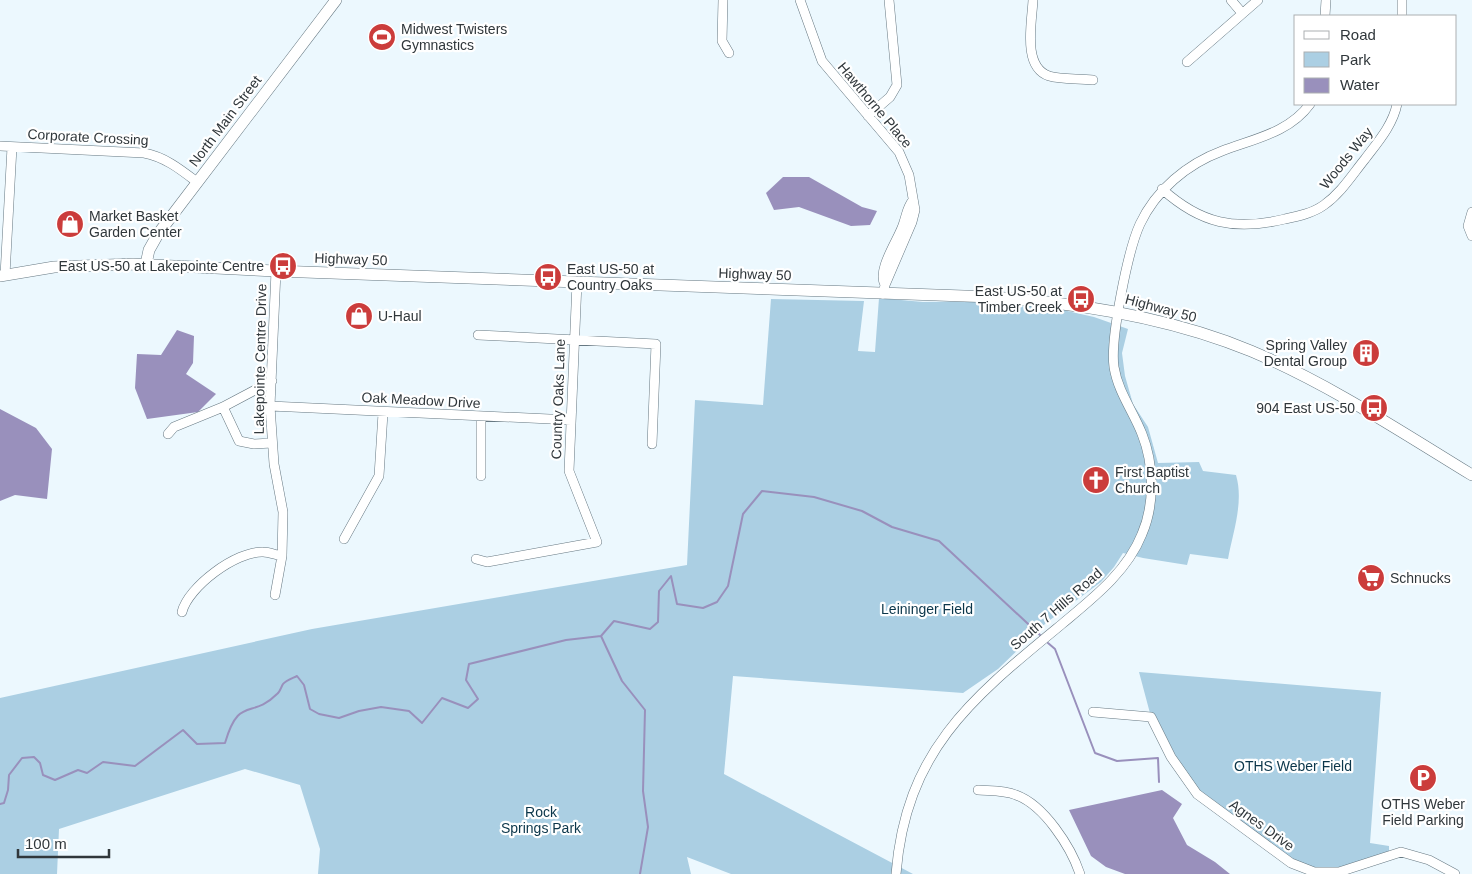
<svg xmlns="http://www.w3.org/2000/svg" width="1472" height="874" font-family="Helvetica,sans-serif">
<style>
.green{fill:#abcfe3}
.water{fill:#9990bc}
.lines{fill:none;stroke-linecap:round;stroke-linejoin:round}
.stream{stroke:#9990bc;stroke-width:2}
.minor-casing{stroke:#667882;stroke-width:10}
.major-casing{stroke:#667882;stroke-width:12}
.minor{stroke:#fff;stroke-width:9}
.major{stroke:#fff;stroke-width:11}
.labels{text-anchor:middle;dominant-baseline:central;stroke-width:4.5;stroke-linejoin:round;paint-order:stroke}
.poi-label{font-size:14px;fill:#30373b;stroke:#fff;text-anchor:start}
.street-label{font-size:14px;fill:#30373b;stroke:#fff}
.park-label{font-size:14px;fill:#0b364a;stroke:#fff}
</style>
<rect width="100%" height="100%" fill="#ecf8fe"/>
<path class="green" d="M879 298 923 302 1001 301 1045 306 1094 317 1128 329 1122 353 1125 376 1133 404 1148 427 1158 463 1199 462 1203 471 1236 475C1244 502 1233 532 1228 559L1190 554 1187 565 1143 558 1123 553 1114 567 1101 582 1046 623 998 669 963 693 733 676 724 774 913 874H731L687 857 691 874H318L320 849 300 785 245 769 59 829 57 874H0V698L312 629 687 565 695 400 763 405 771 299 864 301 858 351 875 352Z
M1139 672 1381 692 1370 843 1389 846V854L1351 868H1302L1197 794 1151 717Z"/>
<path class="water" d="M783 177H809L862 207 877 211 870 225 851 226 799 207 774 210 766 193Z
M177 330 194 336 193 363 186 374 216 394 198 412 147 419 135 388 137 354 161 355Z
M0 409 36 428 52 449 47 499 15 495 0 501Z
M1162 790 1182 804 1173 818 1187 845 1215 862 1230 874H1125L1106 867 1091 856 1069 810Z"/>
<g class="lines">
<path class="stream" d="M601 636 614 621 650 629 658 622 659 591 671 576 677 604 703 608 717 602 728 586 743 514 762 491 814 497 862 511 892 527 939 541 1040 635
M601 636 622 681 645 710 643 791 648 827 640 874
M1048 643 1055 649 1095 753 1117 761 1158 758 1159 782
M0 804 4 803 8 790 9 775 22 758 34 757 40 763 43 775 55 780 78 770 87 773 103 762 135 766 183 730 197 744 225 743C239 695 251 720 277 694 280 692 281 687 283 684 286 680 293 678 297 676L304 685 310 709 319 714 339 718 359 711 381 707 409 711 422 723 442 698 468 708 478 699 466 680 469 664 566 640 601 636"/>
<g class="minor-casing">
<path id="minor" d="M723 0 722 41 729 53
M800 0 822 61 899 152 909 175 915 210 912 222 885 285 883 294
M1033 0C1032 22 1022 67 1049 76 1063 80 1079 78 1093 80
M1231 0 1242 13
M1325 16 1326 0
M1402 16V0
M1187 62 1258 0
M868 116 890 97 897 85 889 0
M0 146 144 153C165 157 180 169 197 182
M1162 189C1201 224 1235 231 1285 219 1299 216 1313 213 1324 205 1341 193 1352 175 1365 159 1377 143 1393 125 1397 104
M1472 212 1468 226 1472 236
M5 275 12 147
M885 285C876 269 900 238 904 222 907 213 907 208 913 200
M478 335 656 344 652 444
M270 406 571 420
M223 407 239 441 254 444 272 443
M481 417V476
M168 434 174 427 223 407 272 381
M344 539 379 476 383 413
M476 559 487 562 597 542 569 471 577 282
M275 595 282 556 283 512 274 464 270 406 276 271
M182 612C188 587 236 551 263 552 269 552 276 555 282 556
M1093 712 1151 717 1171 757 1197 794 1291 863 1314 872H1339L1401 852 1429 860 1455 874
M978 790C990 791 1004 790 1016 795 1044 805 1071 847 1080 874
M896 874C906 750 972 698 1062 624 1093 598 1127 572 1142 534 1155 504 1154 464 1142 434 1133 411 1118 392 1114 367 1110 339 1128 250 1140 224 1156 190 1187 164 1222 151 1253 139 1289 133 1310 104"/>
</g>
<g class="major-casing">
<path id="major" d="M146 264 149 250 158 234 336 0
M0 276 54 267 133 264 276 271 992 297C1080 303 1169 317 1251 351 1329 384 1400 431 1472 475"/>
</g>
<use href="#minor" class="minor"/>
<use href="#major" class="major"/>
</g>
<defs>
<g id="stadium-disc" transform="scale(1.4375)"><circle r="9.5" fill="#cb3c3b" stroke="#fff"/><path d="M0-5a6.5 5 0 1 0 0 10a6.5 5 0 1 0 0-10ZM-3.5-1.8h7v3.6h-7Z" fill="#fff"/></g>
<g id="shop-disc" transform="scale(1.4375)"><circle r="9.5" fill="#cb3c3b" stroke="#fff"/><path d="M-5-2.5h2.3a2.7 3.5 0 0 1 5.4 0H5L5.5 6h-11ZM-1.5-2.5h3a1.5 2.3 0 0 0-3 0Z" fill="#fff"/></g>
<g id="bus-disc" transform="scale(1.4375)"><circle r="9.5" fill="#cb3c3b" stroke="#fff"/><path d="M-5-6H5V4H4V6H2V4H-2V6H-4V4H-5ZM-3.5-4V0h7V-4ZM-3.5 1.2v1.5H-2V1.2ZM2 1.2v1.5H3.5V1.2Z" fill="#fff"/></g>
<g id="building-disc" transform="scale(1.4375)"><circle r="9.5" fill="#cb3c3b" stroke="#fff"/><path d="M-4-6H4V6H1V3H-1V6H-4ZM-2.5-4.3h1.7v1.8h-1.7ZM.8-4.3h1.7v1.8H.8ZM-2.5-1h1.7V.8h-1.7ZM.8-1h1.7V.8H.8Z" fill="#fff"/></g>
<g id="church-disc" transform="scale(1.4375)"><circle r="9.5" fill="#cb3c3b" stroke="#fff"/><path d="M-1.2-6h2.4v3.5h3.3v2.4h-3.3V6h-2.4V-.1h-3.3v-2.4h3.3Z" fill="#fff"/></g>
<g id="supermarket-disc" transform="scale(1.4375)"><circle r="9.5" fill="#cb3c3b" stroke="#fff"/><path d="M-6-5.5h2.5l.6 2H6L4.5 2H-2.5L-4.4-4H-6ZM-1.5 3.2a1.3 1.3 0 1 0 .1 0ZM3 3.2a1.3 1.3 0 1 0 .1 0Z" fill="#fff"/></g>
<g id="parking-disc" transform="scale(1.4375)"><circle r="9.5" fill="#cb3c3b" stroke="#fff"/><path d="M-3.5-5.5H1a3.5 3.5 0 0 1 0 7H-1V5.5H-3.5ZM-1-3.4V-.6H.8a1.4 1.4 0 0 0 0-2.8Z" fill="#fff"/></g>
</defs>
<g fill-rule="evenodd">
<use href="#stadium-disc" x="382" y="37"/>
<use href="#shop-disc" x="70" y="224"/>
<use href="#bus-disc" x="283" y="266"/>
<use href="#bus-disc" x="548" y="277"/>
<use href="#bus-disc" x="1081" y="299"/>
<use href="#shop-disc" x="359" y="316"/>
<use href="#building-disc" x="1366" y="353"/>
<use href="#bus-disc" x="1374" y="408"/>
<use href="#church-disc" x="1096" y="480"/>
<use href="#supermarket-disc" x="1371" y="578"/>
<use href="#parking-disc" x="1423" y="778"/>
</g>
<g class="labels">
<g class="poi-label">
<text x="401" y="29">Midwest Twisters<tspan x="401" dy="16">Gymnastics</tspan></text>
<text x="89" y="216">Market Basket<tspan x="89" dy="16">Garden Center</tspan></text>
<text x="264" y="266" text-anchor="end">East US-50 at Lakepointe Centre</text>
<text x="567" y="269">East US-50 at<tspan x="567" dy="16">Country Oaks</tspan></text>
<text x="1062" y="291" text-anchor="end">East US-50 at<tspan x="1062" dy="16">Timber Creek</tspan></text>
<text x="378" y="316">U-Haul</text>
<text x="1347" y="345" text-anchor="end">Spring Valley<tspan x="1347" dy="16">Dental Group</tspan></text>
<text x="1355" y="408" text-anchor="end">904 East US-50</text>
<text x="1115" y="472">First Baptist<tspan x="1115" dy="16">Church</tspan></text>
<text x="1390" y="578">Schnucks</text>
<text x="1423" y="804" text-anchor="middle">OTHS Weber<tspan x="1423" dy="16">Field Parking</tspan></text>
</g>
<g class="street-label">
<text transform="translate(875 105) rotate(50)">Hawthorne Place</text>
<text transform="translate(225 121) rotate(-53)">North Main Street</text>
<text transform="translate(88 137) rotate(3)">Corporate Crossing</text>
<text transform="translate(1346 158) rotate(-51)">Woods Way</text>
<text transform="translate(351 259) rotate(2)">Highway 50</text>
<text transform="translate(755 274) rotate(2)">Highway 50</text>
<text transform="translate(1161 308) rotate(15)">Highway 50</text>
<text transform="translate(260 359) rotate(-89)">Lakepointe Centre Drive</text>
<text transform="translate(558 399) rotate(-88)">Country Oaks Lane</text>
<text transform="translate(421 400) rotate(3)">Oak Meadow Drive</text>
<text transform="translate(1056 609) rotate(-41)">South 7 Hills Road</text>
<text transform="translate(1262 825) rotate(36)">Agnes Drive</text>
</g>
<g class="park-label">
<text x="927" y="609">Leininger Field</text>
<text x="1293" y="766">OTHS Weber Field</text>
<text x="541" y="812">Rock<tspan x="541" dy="16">Springs Park</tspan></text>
</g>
</g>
<rect x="1294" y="15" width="162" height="90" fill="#ffffff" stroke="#acafb1"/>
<rect x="1304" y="31" width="25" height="8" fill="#ffffff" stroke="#acafb1"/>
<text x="1340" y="40" font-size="15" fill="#30373b">Road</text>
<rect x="1304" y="52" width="25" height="15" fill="#abcfe3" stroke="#acafb1"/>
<text x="1340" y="65" font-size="15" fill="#30373b">Park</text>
<rect x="1304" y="78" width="25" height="15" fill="#9990bc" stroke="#acafb1"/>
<text x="1340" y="90" font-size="15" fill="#30373b">Water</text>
<path d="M18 849v8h91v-8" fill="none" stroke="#30373b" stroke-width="2.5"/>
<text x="25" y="849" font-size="15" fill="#30373b" stroke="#ffffff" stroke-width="4" paint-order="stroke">100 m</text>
</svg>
